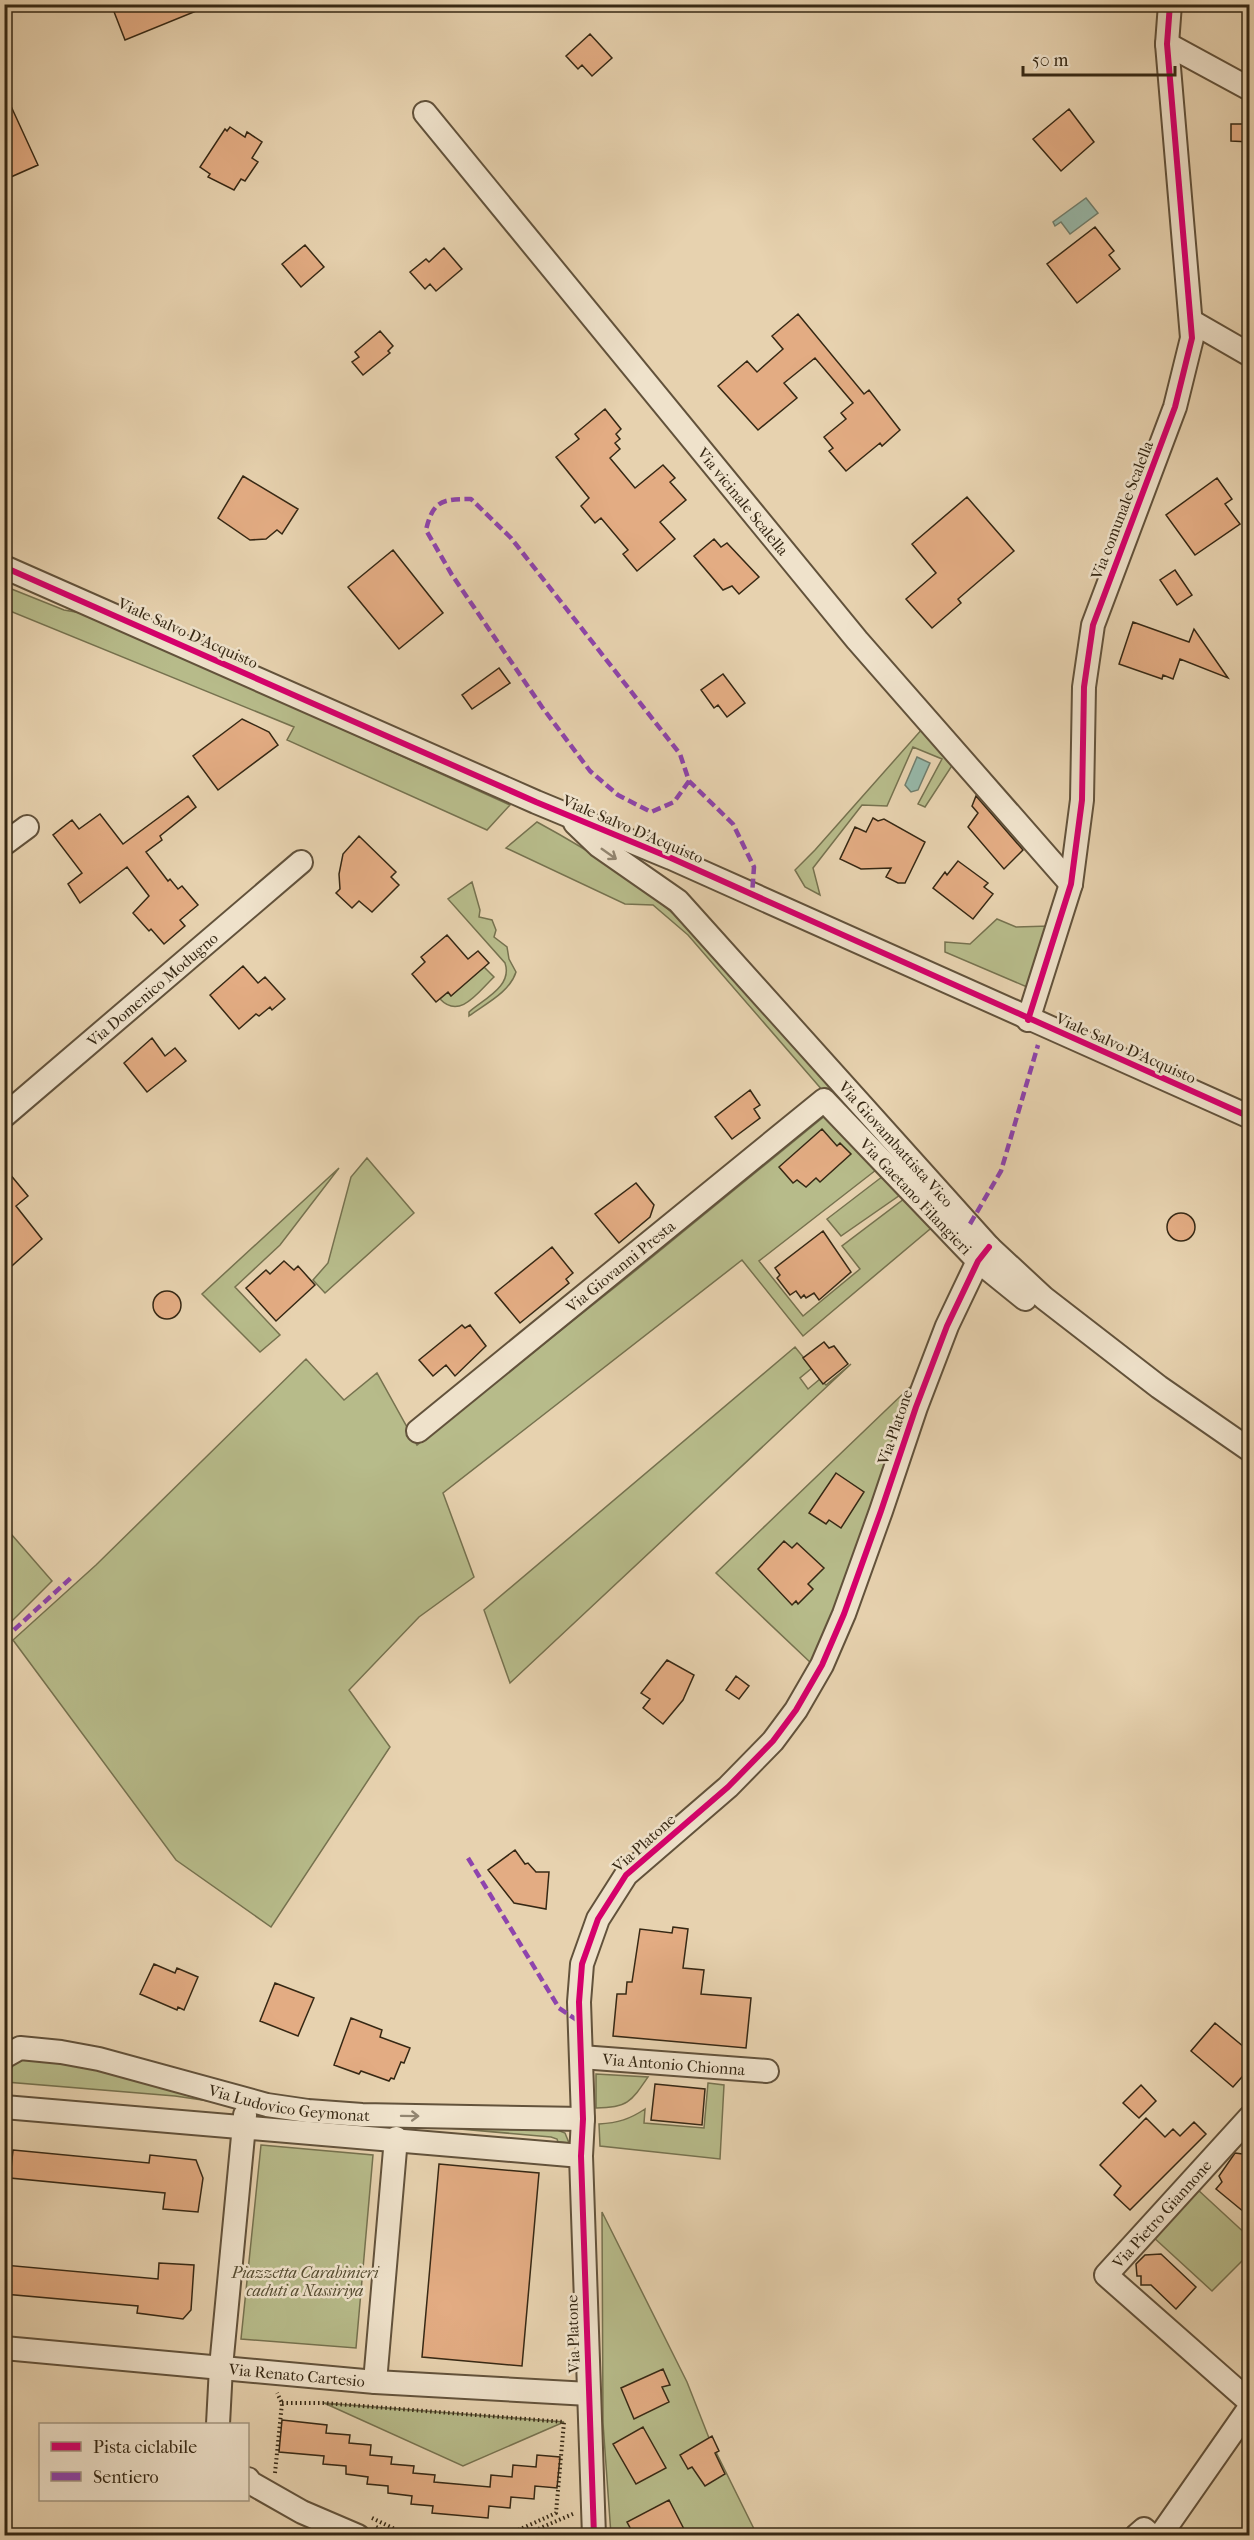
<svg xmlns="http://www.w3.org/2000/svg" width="1254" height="2540" font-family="'IM FELL French Canon',serif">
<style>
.green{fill:#b7bb8a;stroke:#76724f;stroke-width:1.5}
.water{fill:#97b8a9;stroke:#707e6d;stroke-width:1.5}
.building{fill:#e3ac83;stroke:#362814;stroke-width:1.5}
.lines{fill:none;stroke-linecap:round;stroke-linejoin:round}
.minor-casing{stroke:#62523b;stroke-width:26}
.path{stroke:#362814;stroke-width:4;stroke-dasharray:1.5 3;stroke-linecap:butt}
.minor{stroke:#efe2cb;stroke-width:22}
.quiet{stroke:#8e44ad;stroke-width:4.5;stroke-dasharray:9 4.5;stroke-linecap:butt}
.cycleway-casing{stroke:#efe2cb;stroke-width:10}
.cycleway{stroke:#d6006c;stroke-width:6}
.oneway{stroke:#928570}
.labels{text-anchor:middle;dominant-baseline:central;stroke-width:5;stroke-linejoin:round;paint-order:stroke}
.street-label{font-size:16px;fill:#362814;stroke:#efe2cb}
.park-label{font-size:16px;font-style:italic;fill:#564d32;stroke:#efe2cb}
</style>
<rect width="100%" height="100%" fill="#e7d2af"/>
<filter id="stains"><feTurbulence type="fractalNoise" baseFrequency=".00333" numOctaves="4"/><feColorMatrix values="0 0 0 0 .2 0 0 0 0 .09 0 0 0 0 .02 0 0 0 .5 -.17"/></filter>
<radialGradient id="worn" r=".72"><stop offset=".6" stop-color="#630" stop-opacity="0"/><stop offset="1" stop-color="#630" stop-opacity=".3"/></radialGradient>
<path class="green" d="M4 586 64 610 87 614 510 805 487 830 287 740 294 727 5 609Z
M923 728 955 761 925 807 918 804 942 759 913 747 887 806 862 805 813 868 820 895 805 887 795 870 815 850Z
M537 822C594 853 641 883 689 928L900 1160 836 1106 688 935 653 905 625 904 506 848Z
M472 882 480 910 479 917 492 920 496 930 494 937 507 947 509 959 516 972C510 992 485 1004 469 1016V1012C484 999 513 986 505 963L448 899Z
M997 919 1016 927 1049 926 1027 987 945 952V942L970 944Z
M484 967 494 977C478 992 460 1020 440 999L448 992 451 996Z
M826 1115 876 1170 759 1261 803 1316 860 1269 842 1246 904 1199 936 1224 803 1336 742 1260 443 1493 474 1577 419 1617 349 1690 390 1747 271 1927 176 1860 13 1640 96 1565 306 1359 344 1400 377 1373 417 1445 624 1280Z
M367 1158 414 1213 325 1293 313 1280 328 1263 351 1177Z
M339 1168 280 1245 235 1287 280 1335 260 1352 202 1294Z
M887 1173 900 1195 841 1236 827 1219Z
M795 1347 812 1368 800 1378 808 1389 820 1379 826 1385 851 1364 510 1683 484 1610Z
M910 1387 850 1570 812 1664 716 1573Z
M5 1527 52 1581 5 1628Z
M27 2055H41L229 2104 175 2096 6 2082 14 2062Z
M596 2074 648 2077C631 2102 627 2108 596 2108Z
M708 2083 724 2085 720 2159 600 2146 599 2124C618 2123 630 2119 645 2109L644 2123 704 2128Z
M370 2121 555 2129 565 2133 569 2143 558 2142 557 2139 551 2137Z
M261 2145 373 2155 356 2348 241 2339Z
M1197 2189 1249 2237V2254L1212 2291 1152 2236Z
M602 2212 687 2382 709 2438 757 2535H611L603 2423Z
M324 2403 564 2422 463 2466Z"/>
<path class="water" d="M1086 198 1098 213 1070 234 1061 222 1055 226 1053 222Z
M917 757 930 763 918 790 911 792 905 785Z"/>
<path class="building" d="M111 4H211V5L125 40Z
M590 34 612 58 592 76 582 65 578 69 566 56Z
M4 91 38 165 4 180Z
M1069 109 1094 142 1061 171 1033 139Z
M1231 124H1250V142L1231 141Z
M230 127 245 137 247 132 262 142 252 158 258 162 245 181 241 179 234 190 208 177 210 174 200 167 225 129 227 131Z
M1095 227 1114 251 1109 255 1120 269 1077 303 1047 264Z
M305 245 324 267 301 287 282 264Z
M444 248 462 269 436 291 430 284 425 289 410 272 426 259 429 262Z
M798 314 864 394 869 390 900 430 882 446 880 443 846 471 829 451 833 448 824 437 846 419 841 413 853 403 815 358 784 383 797 398 758 430 718 386 747 361 757 372 783 349 772 336Z
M380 331 393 346 388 351 390 353 363 375 352 362 359 357 355 352Z
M605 409 621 429 616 434 620 439 615 443 620 449 610 458 635 488 663 465 675 478 670 482 686 500 660 522 675 539 637 571 623 554 628 550 601 518 595 523 581 506 589 498 556 457 579 439 575 434Z
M243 476 298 509 282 534 277 530 266 539 250 540 218 518Z
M1217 478 1232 499 1225 504 1240 524 1195 555 1166 515Z
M967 497 1014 551 958 599 961 603 932 628 906 599 936 573 912 544Z
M714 539 721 547 727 543 759 577 739 594 732 586 723 590 694 556Z
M393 550 443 613 399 649 348 587Z
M1175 570 1192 595 1177 605 1160 580Z
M1133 622 1189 642 1194 629 1228 678 1180 659 1173 679 1163 675 1162 679 1119 664Z
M499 668 510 683 472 709 462 695Z
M723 674 745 703 727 717 718 705 714 708 701 690Z
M242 719 269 732 278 745 218 790 193 756Z
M188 796 196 807 160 836 162 840 146 852 168 881 170 879 178 889 182 886 198 905 180 920 185 926 164 944 151 929 149 931 133 913 149 896 127 867 80 903 68 884 82 873 53 835 72 820 79 829 100 814 123 844Z
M976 796 1023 850 1004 869 968 827 978 813 972 806Z
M873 818 878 821 884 819 925 842 905 883H898L886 877 891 868 861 869 840 859 855 827 866 832Z
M359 836 396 872 391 877 399 885 372 912 359 901 352 908 336 893 340 889 339 874 343 854Z
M958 861 988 883 984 887 993 894 973 919 933 888 945 872 947 875Z
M447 935 468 959 478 951 489 963 451 996 448 992 436 1002 412 974 425 962 421 957Z
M243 966 258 983 265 977 285 999 272 1010 270 1007 259 1016 256 1014 239 1029 210 995Z
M152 1038 165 1056 175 1048 186 1061 147 1092 124 1063Z
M750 1090 760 1105 754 1109 760 1118 732 1139 715 1117Z
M822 1129 837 1146 840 1143 851 1154 820 1182 816 1178 806 1187 797 1180 793 1183 779 1167Z
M4 1167 28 1196 16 1206 42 1239 4 1273Z
M636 1183 654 1205 650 1217 619 1243 595 1214Z
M1167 1227a14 14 0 1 1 28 0a14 14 0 1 1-28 0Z
M823 1231 851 1272 819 1300 814 1293 806 1298 804 1295 801 1298 796 1291 790 1295 777 1278 780 1275 775 1268Z
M552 1247 573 1273 566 1279 569 1283 520 1323 495 1293Z
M284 1261 294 1270 298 1266 315 1285 276 1321 246 1288 266 1270 270 1274Z
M153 1305a14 14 0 1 1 28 0a14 14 0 1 1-28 0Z
M462 1325 465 1328 470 1325 486 1346 455 1376 446 1365 433 1376 419 1360Z
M824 1342 829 1348 834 1346 848 1364 823 1384 803 1358Z
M836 1473 864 1492 841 1528 829 1520 826 1524 809 1513Z
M784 1541 792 1548 797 1543 824 1568 808 1584 813 1589 798 1604 796 1601 792 1605 758 1569Z
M667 1660 694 1675 683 1700 663 1724 643 1708 650 1699 641 1693Z
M736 1676 749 1686 739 1699 726 1690Z
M515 1850 525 1864 528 1863 536 1872H549L546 1909 514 1903 488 1870Z
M673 1927 688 1929 683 1968 704 1970 701 1994 751 1998 746 2048 613 2036 617 1994H626L627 1982H632L640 1929 672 1933Z
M154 1964 175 1973 177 1968 198 1977 184 2010 178 2007 177 2010 140 1994Z
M275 1983 314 1998 298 2036 260 2021Z
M351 2018 382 2030 380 2037 410 2048 404 2063 401 2062 394 2079 391 2078 389 2081 361 2071 359 2074 334 2065Z
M1215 2023 1250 2052V2068L1233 2087 1191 2051Z
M655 2084 705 2089 702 2125 651 2120Z
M1141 2085 1156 2101 1139 2118 1123 2103Z
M1146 2118 1165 2137 1173 2129 1180 2136 1194 2122 1206 2134 1130 2210 1114 2195 1121 2186 1100 2165Z
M13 2150 149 2163 150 2155 196 2160 203 2178 198 2212 163 2209 165 2193 10 2178Z
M1235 2153 1250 2155V2217L1216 2189 1222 2182 1219 2176Z
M439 2164 539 2173 522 2366 422 2357Z
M1161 2254 1196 2287 1176 2309 1151 2285H1141V2276H1137L1136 2264 1145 2255Z
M159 2263 194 2265 191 2310 183 2319 137 2313 138 2306 4 2294V2265L158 2279Z
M663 2369 670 2385 662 2387 669 2402 634 2419 621 2388Z
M282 2420 327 2425 326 2433 350 2435 349 2443 371 2445 370 2455 392 2457 391 2464 414 2466 413 2473 435 2475 434 2482 490 2487 491 2475 512 2477 513 2465 536 2467 537 2455 560 2457 557 2488 535 2486 534 2499 511 2497 510 2508 489 2506 488 2518 432 2513 433 2506 411 2504 412 2496 388 2493V2486L367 2484 368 2477 346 2474V2466L323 2464 324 2456 279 2452Z
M643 2427 666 2468 636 2484 613 2444Z
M712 2436 719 2451 715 2453 725 2474 705 2486 692 2467 688 2469 680 2455Z
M669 2500 687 2535H634L627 2522Z"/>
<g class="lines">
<g class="minor-casing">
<g id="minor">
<path d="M1167 44 1250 89"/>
<path id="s1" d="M425 113 857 640 1071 884"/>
<path d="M1191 321 1250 355"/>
<path d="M4 567 536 802 671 858 1250 1117"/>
<path id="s2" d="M575 823 599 846 678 901 989 1247 1044 1298 1159 1387 1250 1450"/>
<path d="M4 844 27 827"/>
<path d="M1028 1020 1071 884 1082 800 1084 687 1093 625 1175 407 1192 338 1167 44 1170 4"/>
<path id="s3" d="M4 1116 301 862"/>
<path id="s4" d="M418 1431 824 1100 978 1261 1025 1299"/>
<path id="s5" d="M4 2057 20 2048 61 2052 99 2059 267 2105 308 2111 362 2115 583 2119"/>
<path id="s6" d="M581 2057 767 2071"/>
<path d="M4 2107 581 2156"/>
<path d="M1250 2117 1106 2275 1250 2402"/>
<path id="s7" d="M4 2348 375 2382 589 2394"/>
<path d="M375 2382 396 2138"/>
<path d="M218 2424 221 2367 245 2115"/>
<path d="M248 2479 251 2483 302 2512 358 2536"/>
<path d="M594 2536 581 2156 583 2119 579 2002 582 1964 598 1919 626 1875 728 1787 773 1741 796 1710 822 1665 844 1614 881 1511 916 1407 947 1326 978 1261 989 1247"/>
<path d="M1136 2536 1144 2529 1152 2536"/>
<path d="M1160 2536 1250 2407"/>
</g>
</g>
<path class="path" d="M282 2403H324L564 2422 556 2513 505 2536
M275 2473 282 2403 277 2393
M372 2518 409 2536
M376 2527 395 2536
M522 2536 575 2513"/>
<use href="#minor" class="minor"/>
<path class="quiet" d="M689 781 674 802 651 812 618 795 590 771 542 707 452 575 426 530C433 500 443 499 471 499L511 538 680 754 689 781 733 824 754 867 752 895
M970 1224 1001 1171 1038 1045
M4 1639 73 1576
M468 1858 559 2008 580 2022"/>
<g class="cycleway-casing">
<path id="cycleway" d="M4 567 536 802 671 858 1250 1117
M1028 1020 1071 884 1082 800 1084 687 1093 625 1175 407 1192 338 1167 44 1170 4
M594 2536 581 2156 583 2119 579 2002 582 1964 598 1919 626 1875 728 1787 773 1741 796 1710 822 1665 844 1614 881 1511 916 1407 947 1326 978 1261 989 1247"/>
</g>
<use href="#cycleway" class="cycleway"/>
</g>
<defs><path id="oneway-shaft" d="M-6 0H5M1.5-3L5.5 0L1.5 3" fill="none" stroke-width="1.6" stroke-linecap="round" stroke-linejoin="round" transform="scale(1.5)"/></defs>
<g class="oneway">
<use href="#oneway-shaft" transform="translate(609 854) rotate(35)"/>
<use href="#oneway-shaft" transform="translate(410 2116) rotate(1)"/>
</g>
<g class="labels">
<g class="street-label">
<text stroke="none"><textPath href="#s1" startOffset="502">Via vicinale Scalella</textPath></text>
<text transform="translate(1122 510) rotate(-69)">Via comunale Scalella</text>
<text transform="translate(188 633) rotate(24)">Viale Salvo D'Acquisto</text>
<text transform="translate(633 829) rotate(23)">Viale Salvo D'Acquisto</text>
<text stroke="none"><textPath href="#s3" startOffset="195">Via Domenico Modugno</textPath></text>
<text transform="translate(1126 1048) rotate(24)">Viale Salvo D'Acquisto</text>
<text stroke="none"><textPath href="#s2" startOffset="456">Via Giovambattista Vico</textPath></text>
<text stroke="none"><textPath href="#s4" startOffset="657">Via Gaetano Filangieri</textPath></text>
<text stroke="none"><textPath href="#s4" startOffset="261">Via Giovanni Presta</textPath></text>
<text transform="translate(895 1427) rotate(-71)">Via Platone</text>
<text transform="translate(644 1843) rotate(-42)">Via Platone</text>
<text stroke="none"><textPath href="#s6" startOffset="93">Via Antonio Chionna</textPath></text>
<text stroke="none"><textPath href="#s5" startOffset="294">Via Ludovico Geymonat</textPath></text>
<text transform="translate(1162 2214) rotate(-48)">Via Pietro Giannone</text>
<text transform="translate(573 2334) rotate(-92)">Via Platone</text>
<text stroke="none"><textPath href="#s7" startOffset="294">Via Renato Cartesio</textPath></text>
</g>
<g class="park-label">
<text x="305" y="2272">Piazzetta Carabinieri<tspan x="305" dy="18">caduti a Nassiriya</tspan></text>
</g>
</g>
<rect width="1254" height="2540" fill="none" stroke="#e7d2af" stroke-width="24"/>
<rect x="6" y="6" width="1242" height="2528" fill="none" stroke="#362814" stroke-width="3"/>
<rect x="12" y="12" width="1230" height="2516" fill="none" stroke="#362814" stroke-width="1.5"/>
<rect x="39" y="2423" width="210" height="78" fill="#efe2cb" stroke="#a59882" stroke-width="1.5"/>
<rect x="51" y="2442" width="30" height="9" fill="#d6006c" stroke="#a59882" stroke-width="1.5"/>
<text x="93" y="2453" font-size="18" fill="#362814">Pista ciclabile</text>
<rect x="51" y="2472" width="30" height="9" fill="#8e44ad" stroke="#a59882" stroke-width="1.5"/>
<text x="93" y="2483" font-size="18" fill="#362814">Sentiero</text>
<path d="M1023 66v9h152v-9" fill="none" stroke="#362814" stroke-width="3"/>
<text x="1032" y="66" font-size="18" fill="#362814" stroke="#efe2cb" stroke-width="4.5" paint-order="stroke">50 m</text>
<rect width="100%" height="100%" filter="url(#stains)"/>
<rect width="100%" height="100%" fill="url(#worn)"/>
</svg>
